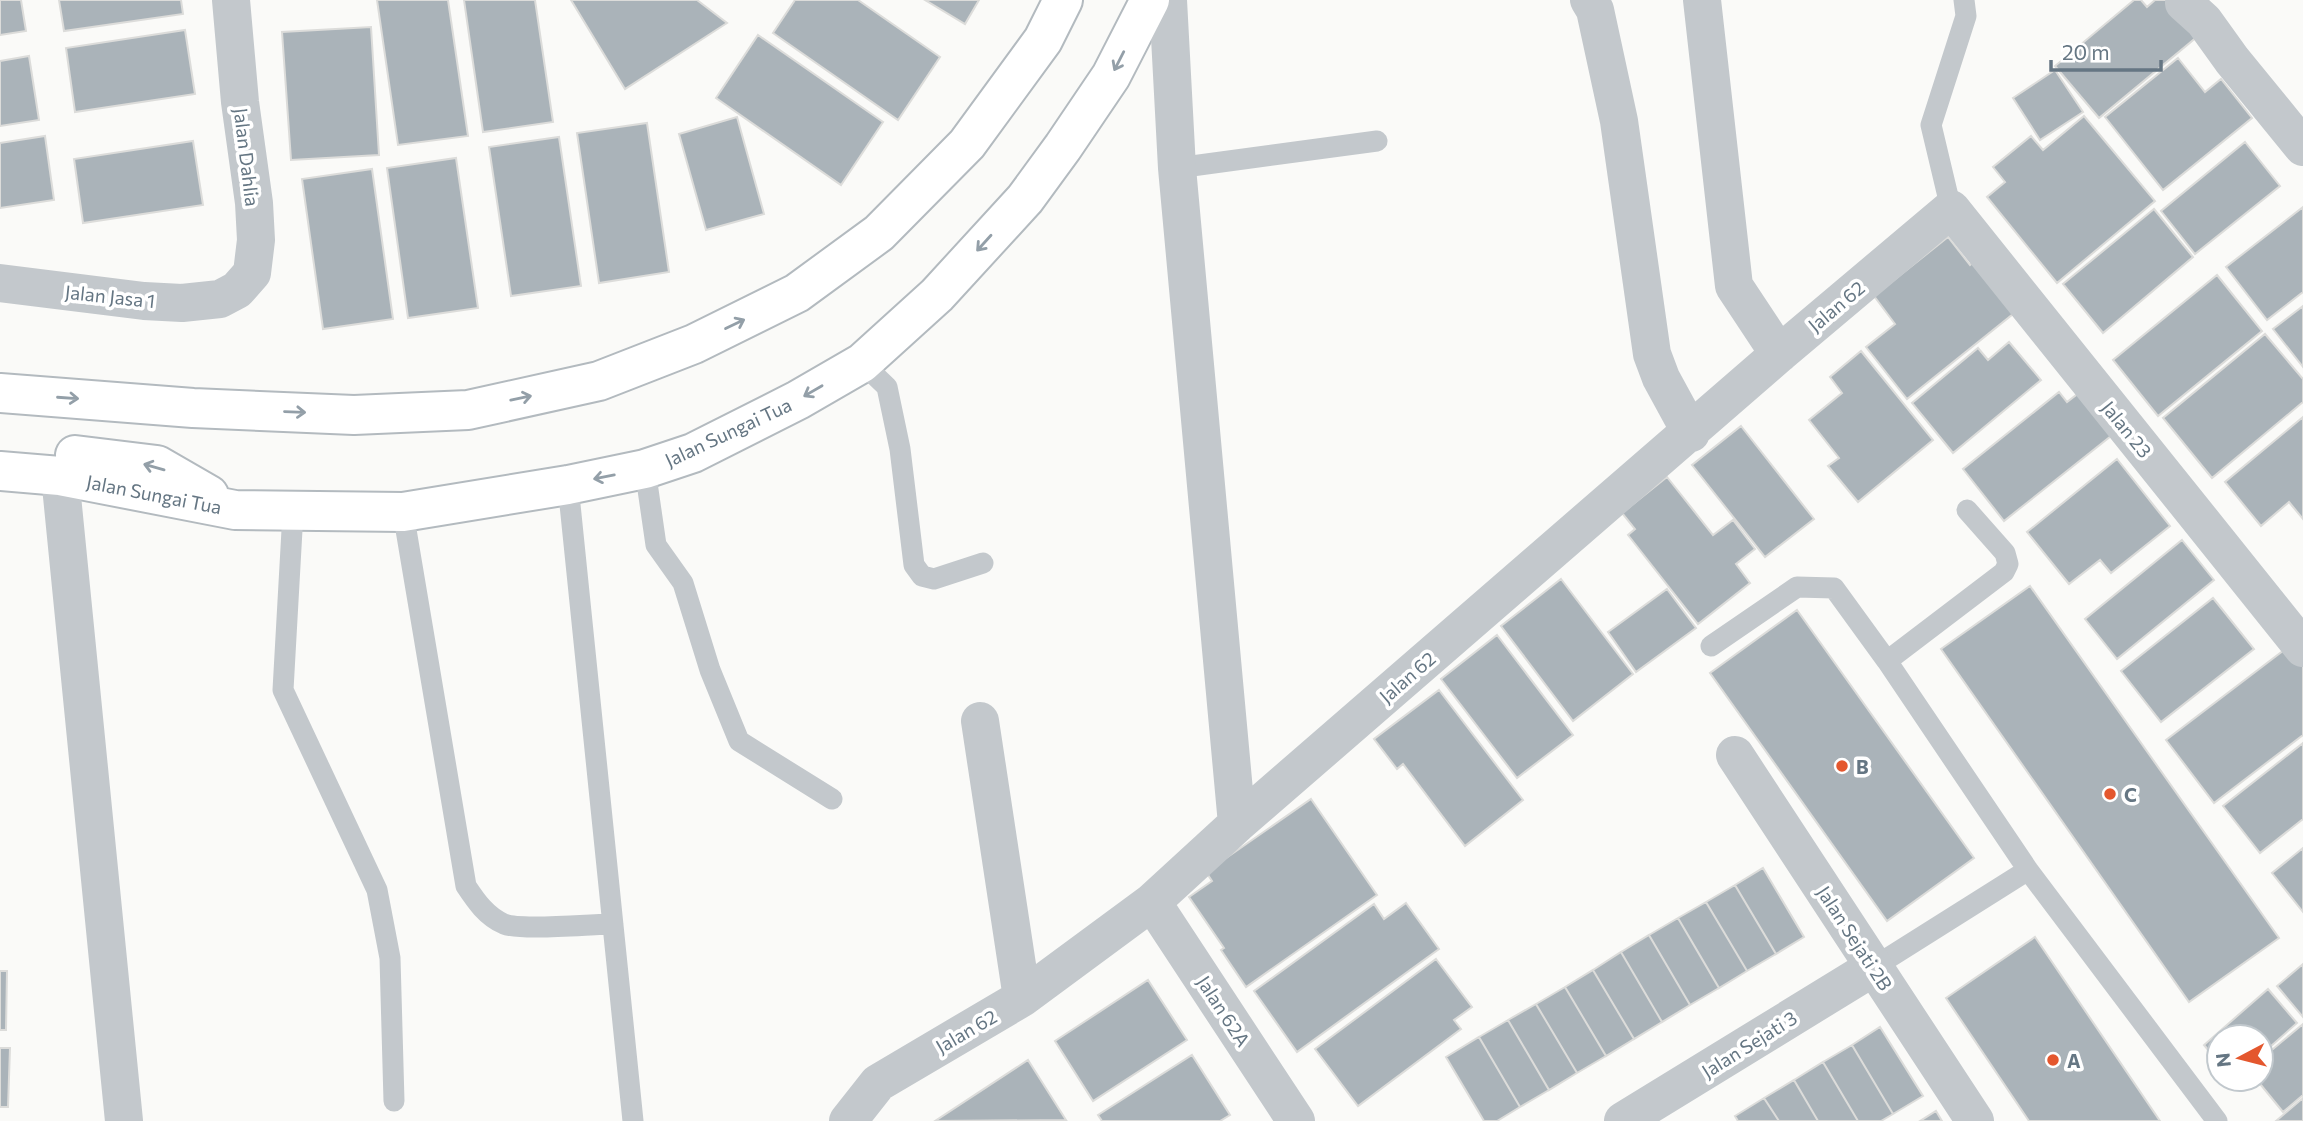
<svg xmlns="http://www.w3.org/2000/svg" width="2303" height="1121" font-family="Commissioner,sans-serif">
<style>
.building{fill:#aab3b9;stroke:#dcdcda;stroke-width:2}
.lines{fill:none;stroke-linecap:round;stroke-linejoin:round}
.secondary-casing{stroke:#b3babf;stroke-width:42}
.service{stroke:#c3c8cc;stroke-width:21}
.minor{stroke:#c3c8cc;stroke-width:38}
.secondary{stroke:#fff;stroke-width:38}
.oneway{stroke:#939fa8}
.poi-dot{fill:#e4572e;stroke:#fff;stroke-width:2.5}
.labels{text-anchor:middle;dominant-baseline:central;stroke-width:7;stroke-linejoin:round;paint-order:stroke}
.street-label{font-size:19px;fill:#657683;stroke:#fff}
.poi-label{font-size:19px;font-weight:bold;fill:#657683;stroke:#fff;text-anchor:start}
</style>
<rect width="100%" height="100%" fill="#fafaf8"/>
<path class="building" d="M0 0H21L26 31 0 35Z
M59 0H181L183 14 64 31Z
M377 0H448L468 136 398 145Z
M464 0H535L553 122 483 132Z
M571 0H697L727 23 625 89Z
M795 0H858L940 57 898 120 773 33Z
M925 0H979L965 24Z
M2134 0H2141L2147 7 2155 0H2169L2198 36 2099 118 2055 66Z
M371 27 379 155 291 160 282 32Z
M185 30 195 94 75 112 66 48Z
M758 35 883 122 841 185 716 98Z
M29 56 39 120 0 126V61Z
M2178 58 2205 92 2221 79 2252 118 2163 190 2105 117Z
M2055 70 2083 112 2040 140 2013 98Z
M2084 116 2155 201 2057 283 1987 197 2005 182 1993 167 2031 136 2043 150Z
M737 117 764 214 706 230 679 134Z
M647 123 669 272 599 283 577 133Z
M45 136 54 200 0 208V143Z
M559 137 581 286 511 296 489 147Z
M193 141 203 205 83 223 74 159Z
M2245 142 2280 186 2195 254 2161 211Z
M456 158 478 308 408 318 387 168Z
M372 169 393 319 323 329 302 179Z
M2303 207V292L2267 320 2226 267Z
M2154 209 2193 257 2103 333 2063 284Z
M1948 237 1970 265 1978 258 2018 310 1907 399 1866 347 1895 324 1874 296Z
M2217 275 2262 331 2158 416 2113 360Z
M2303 306V367L2273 329Z
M2265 334 2303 379V402L2212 478 2163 418Z
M2009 342 2041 380 1953 453 1912 403 1978 348 1988 360Z
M1861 351 1933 440 1858 502 1828 466 1839 458 1809 420 1842 393 1830 377Z
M2084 389 2116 432 2004 521 1963 469 2059 392 2067 402Z
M2303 417V519L2289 502 2261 526 2225 482Z
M1741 426 1814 519 1765 557 1692 465Z
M2117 459 2170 526 2111 573 2100 560 2069 584 2027 532Z
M1667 477 1713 535 1733 520 1755 549 1736 564 1750 583 1698 624 1628 535 1635 529 1622 513Z
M2182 540 2214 580 2117 659 2085 619Z
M1561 579 1633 674 1573 721 1501 626Z
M2030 586 2279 938 2189 1002 1941 649Z
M1667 589 1696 628 1636 672 1608 632Z
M2213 598 2254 649 2161 722 2121 671Z
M1797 610 1974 858 1887 921 1710 673Z
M1497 635 1573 735 1517 778 1441 679Z
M2288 647 2303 667V735L2214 803 2166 740Z
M1439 690 1523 800 1465 846 1403 764 1397 769 1374 739Z
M2303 743V819L2260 853 2223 806Z
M1311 799 1377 895 1246 987 1221 950 1224 948 1189 897 1212 881 1206 872Z
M2303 848V912L2272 873Z
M1763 868 1804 937 1776 954 1735 885Z
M1735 885 1776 954 1747 971 1706 902Z
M1706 902 1747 971 1719 988 1678 918Z
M1406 903 1439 949 1297 1052 1254 991 1374 904 1384 919Z
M1678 918 1719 988 1690 1005 1649 935Z
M1649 935 1690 1005 1662 1022 1621 952Z
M2035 937 2160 1121H2029L1946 998Z
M1621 952 1662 1022 1634 1039 1593 970Z
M1436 959 1472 1007 1454 1020 1461 1029 1358 1106 1315 1049Z
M2303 964V1017L2277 986Z
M1593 970 1634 1039 1606 1056 1565 987Z
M0 971H7L6 1030H0Z
M1148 980 1187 1040 1093 1101 1055 1041Z
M1565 987 1606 1056 1577 1073 1536 1004Z
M2268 989 2297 1023 2261 1055V1037H2219V1063L2204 1045Z
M1536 1004 1577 1073 1549 1090 1508 1020Z
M1508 1020 1549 1090 1520 1107 1479 1037Z
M2303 1024V1095L2283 1112 2256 1079H2261V1059Z
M1880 1027 1923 1096 1893 1114 1852 1045Z
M1479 1037 1520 1107 1497 1121H1484L1446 1057Z
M1852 1045 1893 1114 1881 1121H1858L1823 1062Z
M0 1048H10L8 1107H0Z
M1192 1055 1230 1115 1220 1121H1102L1098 1115Z
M1028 1060 1066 1120 935 1121Z
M1823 1062 1858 1121H1818L1794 1080Z
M1794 1080 1818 1121H1779L1764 1098Z
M1764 1098 1779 1121H1738L1735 1116Z
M2303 1098V1121H2276Z
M1936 1111 1942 1121H1920Z"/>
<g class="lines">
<g class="secondary-casing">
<path id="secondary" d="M0 393 193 408 354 415 468 410 599 381 694 344 797 293 879 233 967 144 1043 40 1063 0
M75 455 157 465 209 495
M0 471 60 476 235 510 403 512 568 485 645 469 693 453 798 400 862 363 937 295 1025 199 1063 147 1111 76 1150 0"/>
</g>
<path class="service" d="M1177 168 1377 141
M1951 209 1931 125 1966 16 1964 0
M862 363 887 387 900 449 914 565 922 576 934 579 983 563
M645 469 656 545 683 583 710 670 739 741 832 799
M568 485 633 1121
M293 512 283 690 377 890 390 958 394 1101
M403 512 466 886C476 901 486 916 504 924 521 931 591 924 613 924
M1711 646 1797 587 1834 588 1887 661 2028 870 2217 1121
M1887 661 2004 572 2008 564 2005 553 1967 510
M1874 967 2028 870"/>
<path class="minor" d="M1168 0 1177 168 1237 824
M1589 0 1595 10 1619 121 1652 354 1661 378 1691 433
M1702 0 1734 286 1779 354
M2184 3 2204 21 2232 60 2303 147
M0 283 144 301 182 303 220 299 237 290 252 273 256 240 254 203 240 102 231 0
M60 476 124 1121
M980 721 1022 998
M1735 755 1975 1121
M1152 902 1296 1121
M848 1121 878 1083 1022 998 1152 902 1237 824 1779 354 1951 209 2303 648
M1623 1121 1874 967"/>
<use href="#secondary" class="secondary"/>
</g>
<defs><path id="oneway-shaft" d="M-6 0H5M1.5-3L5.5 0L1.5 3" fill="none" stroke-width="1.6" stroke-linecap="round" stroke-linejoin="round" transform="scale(1.75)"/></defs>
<g class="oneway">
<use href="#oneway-shaft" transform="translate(1119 61) rotate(117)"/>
<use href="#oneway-shaft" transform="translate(984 243) rotate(132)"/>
<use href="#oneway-shaft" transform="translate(735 324) rotate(-26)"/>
<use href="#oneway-shaft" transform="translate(813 391) rotate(150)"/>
<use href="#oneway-shaft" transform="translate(68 398) rotate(4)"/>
<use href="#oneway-shaft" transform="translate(521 398) rotate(-12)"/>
<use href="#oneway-shaft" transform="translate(295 412) rotate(2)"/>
<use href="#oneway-shaft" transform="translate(154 467) rotate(-164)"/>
<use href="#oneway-shaft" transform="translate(604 477) rotate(169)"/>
</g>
<g class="poi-dot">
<circle cx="1842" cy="766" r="7"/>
<circle cx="2110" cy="794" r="7"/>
<circle cx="2053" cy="1060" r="7"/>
</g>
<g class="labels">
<g class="street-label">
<text transform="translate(247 157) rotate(83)">Jalan Dahlia</text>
<text transform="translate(110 296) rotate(6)">Jalan Jasa 1</text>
<text transform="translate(1836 306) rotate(-40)">Jalan 62</text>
<text transform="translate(2127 429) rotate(51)">Jalan 23</text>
<text transform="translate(728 432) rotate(-25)">Jalan Sungai Tua</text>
<text transform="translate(154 494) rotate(11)">Jalan Sungai Tua</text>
<text transform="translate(1407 677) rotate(-41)">Jalan 62</text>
<text transform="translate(1855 938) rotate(57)">Jalan Sejati 2B</text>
<text transform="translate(1224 1011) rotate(57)">Jalan 62A</text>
<text transform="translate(966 1031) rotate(-30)">Jalan 62</text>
<text transform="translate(1749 1044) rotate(-32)">Jalan Sejati 3</text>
</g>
<g class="poi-label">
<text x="1856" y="766">B</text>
<text x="2124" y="794">C</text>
<text x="2067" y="1060">A</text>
</g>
</g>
<g transform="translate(2240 1058) rotate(263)"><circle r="33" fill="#ffffff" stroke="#c1c8cd" stroke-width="2"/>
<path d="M0-5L12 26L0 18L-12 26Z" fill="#e4572e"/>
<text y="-10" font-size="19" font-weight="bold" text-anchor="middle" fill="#657683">N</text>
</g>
<path d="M2051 60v10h110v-10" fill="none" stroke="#657683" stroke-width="3.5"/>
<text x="2062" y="60" font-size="21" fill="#657683" stroke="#ffffff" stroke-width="5" paint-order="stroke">20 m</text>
</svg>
